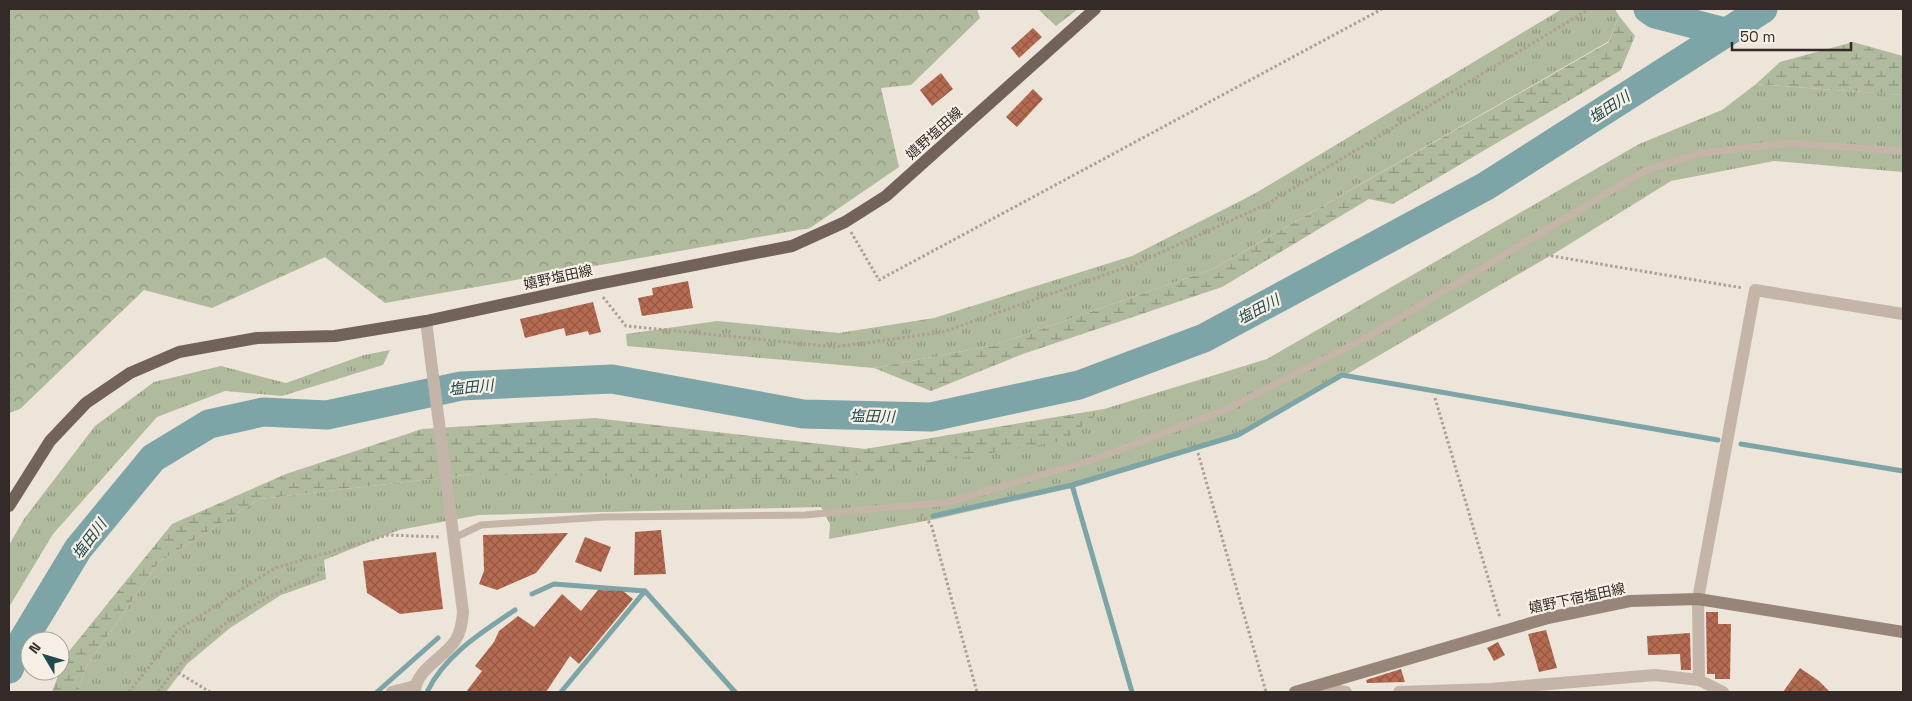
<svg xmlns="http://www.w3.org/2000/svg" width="1912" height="701" font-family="'Space Grotesk','Noto Sans JP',sans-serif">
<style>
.grass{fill:url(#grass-tufts)}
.forest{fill:url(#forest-crowns)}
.wetland{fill:url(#wetland-marsh)}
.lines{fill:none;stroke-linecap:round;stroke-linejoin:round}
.stream{stroke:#7da4a6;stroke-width:5}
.river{stroke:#7da4a6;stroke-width:29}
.building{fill:url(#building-cross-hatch)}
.path{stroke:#af9f93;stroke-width:3;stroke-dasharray:2.5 2.5;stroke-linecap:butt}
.service{stroke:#c4b5a8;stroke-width:7}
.minor{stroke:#c4b5a8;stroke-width:12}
.secondary{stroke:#97857a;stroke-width:12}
.primary{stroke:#72625a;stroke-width:12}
.labels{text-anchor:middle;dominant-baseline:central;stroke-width:4.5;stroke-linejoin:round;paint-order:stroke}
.street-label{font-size:14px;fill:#322b27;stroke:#f6efe6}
.water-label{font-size:15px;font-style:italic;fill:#224a4d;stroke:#f6efe6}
</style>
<defs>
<pattern id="grass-tufts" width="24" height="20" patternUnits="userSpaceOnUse" patternTransform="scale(1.25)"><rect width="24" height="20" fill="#b0ba9c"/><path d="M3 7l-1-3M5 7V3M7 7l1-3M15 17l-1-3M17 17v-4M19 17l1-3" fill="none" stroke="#90977f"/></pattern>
<pattern id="forest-crowns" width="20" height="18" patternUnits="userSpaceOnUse" patternTransform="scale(1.25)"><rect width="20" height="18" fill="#b0ba9c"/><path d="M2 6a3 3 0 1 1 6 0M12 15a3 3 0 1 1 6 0" fill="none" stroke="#90977f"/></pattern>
<pattern id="wetland-marsh" width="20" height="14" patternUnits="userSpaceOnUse" patternTransform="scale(1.25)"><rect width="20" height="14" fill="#b0ba9c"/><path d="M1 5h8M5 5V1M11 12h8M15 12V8" fill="none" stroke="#90977f"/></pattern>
<pattern id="building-cross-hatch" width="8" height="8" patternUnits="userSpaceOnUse" patternTransform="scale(1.25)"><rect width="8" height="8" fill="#b56b51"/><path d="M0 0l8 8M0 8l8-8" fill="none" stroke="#945843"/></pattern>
</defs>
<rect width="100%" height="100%" fill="#ede5da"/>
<path class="grass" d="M1562 9H1615L1619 16 1609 41 1213 269 995 345 874 368 627 346 626 334 717 321 839 333 934 318 1132 256 1254 194Z
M1756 84 1903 95V172L1774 161 1671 181 1560 250 1239 437 1076 487 936 519 829 539 830 524 821 507 479 515 399 530 324 560 326 579 281 595 230 628 187 664 166 692H78L86 667 159 562 260 499 473 474 1062 441 1104 409 1267 359 1639 144 1722 110Z
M390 350 383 365 282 396 225 391 157 417 53 534 9 607V545L24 519 95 426 154 382 221 366 286 383 364 355Z"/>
<path class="forest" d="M9 9H977L980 18 911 85 881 88 899 167 810 228 385 303 325 257 212 308 144 290 20 409 9 413Z
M1038 9H1078L1056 26Z"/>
<path class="wetland" d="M1619 16 1635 36 1621 70 1393 204 1369 199 1222 287 1023 354 931 391 874 368 995 345 1213 269 1609 42Z
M1853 42 1903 56V95L1756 84 1780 62Z
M1104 409 1063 441 827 480 473 474 260 499 159 562 86 667 78 692H52L66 655 172 524 286 474 422 429 595 418 865 449Z"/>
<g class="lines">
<path class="stream" d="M1741 444 1903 471
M933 516 1072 485
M532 594 554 584 645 591
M377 692 438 638
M427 692C445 655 482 632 515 610
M561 692 645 591 735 692
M1132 692 1072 485 1238 435 1342 375 1718 440"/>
<path class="river" d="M1648 9 1655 14 1725 32
M9 669 17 650 78 549 153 458 209 424 263 412 327 415 461 386 612 379 803 414 931 417 1079 385 1204 338 1486 186 1763 9"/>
</g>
<path class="building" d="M1033 28 1042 37 1019 58 1011 48Z
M941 73 953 89 932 106 920 90Z
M1033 89 1043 99 1017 127 1006 117Z
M688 281 693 308 642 316 638 298 653 295 652 288Z
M593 302 601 332 589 335 588 331 566 336 564 328 525 338 520 319Z
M661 530 666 574 634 575 635 532Z
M568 533 536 573 497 590 479 584 484 571 483 535Z
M585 537 611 547 601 572 575 562Z
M436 552 443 609 400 614 367 593 363 561Z
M598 590 623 591 633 599 579 664 570 656 546 692H466L482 671 475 666 494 642 499 631 518 616 534 627 562 594 581 611Z
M1706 612H1718V624H1731L1730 679H1715V674H1707Z
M1546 630 1557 668 1539 672 1528 634Z
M1690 633 1691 670H1681L1680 654 1648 655 1647 636Z
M1498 642 1505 655 1494 661 1487 648Z
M1800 668 1819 681 1830 692H1783Z
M1401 669 1405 682 1367 683 1366 680Z"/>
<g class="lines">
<path class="path" d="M851 232 879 280 1382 9
M1546 255 1743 288
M603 297 626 326 835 347 943 332 1138 263 1267 204 1589 9
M1435 398 1500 618
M1198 453 1266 692
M921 514 931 524 977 692
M174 670 210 692
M129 692 178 630 275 568 388 535 440 537
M158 692C202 631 251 602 320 574"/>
<path class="service" d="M454 538 481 525 604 517 805 515 949 502 1092 460 1227 409 1369 336 1644 171 1700 153 1790 143 1903 151"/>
<path class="minor" d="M1699 680 1698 599 1755 290 1903 314
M1313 687 1346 692
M392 692 415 686
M415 692C416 669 443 659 455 641 461 632 462 622 463 612L426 321
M1399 692 1490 689 1655 675 1699 680 1723 692"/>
<path class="secondary" d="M1295 692 1548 618 1630 601 1698 599 1903 632"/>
<path class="primary" d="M9 506 50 441 86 403 130 373 179 352 257 338 335 336 426 321 593 285 792 246 845 222 886 196 1095 9"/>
</g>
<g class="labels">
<g class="street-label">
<text transform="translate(934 133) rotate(-42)">嬉野塩田線</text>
<text transform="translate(558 277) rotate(-12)">嬉野塩田線</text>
<text transform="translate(1577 598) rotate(-12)">嬉野下宿塩田線</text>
</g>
<g class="water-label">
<text transform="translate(1609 107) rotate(-33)">塩田川</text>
<text transform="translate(1258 309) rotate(-28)">塩田川</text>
<text transform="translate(471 387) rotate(-6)">塩田川</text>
<text transform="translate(872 416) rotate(1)">塩田川</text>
<text transform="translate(89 539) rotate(-53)">塩田川</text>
</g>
</g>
<rect width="1912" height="701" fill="none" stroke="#322b27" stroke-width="20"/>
<g transform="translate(45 656) rotate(308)"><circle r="24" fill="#f6efe6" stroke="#a8a19a"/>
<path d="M0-4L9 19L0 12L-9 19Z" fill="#224a4d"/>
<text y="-8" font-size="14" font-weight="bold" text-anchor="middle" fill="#322b27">N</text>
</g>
<path d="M1732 42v8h119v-8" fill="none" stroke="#322b27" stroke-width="2.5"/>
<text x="1740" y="42" font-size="15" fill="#322b27" stroke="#f6efe6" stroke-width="4" paint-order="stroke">50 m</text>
</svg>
